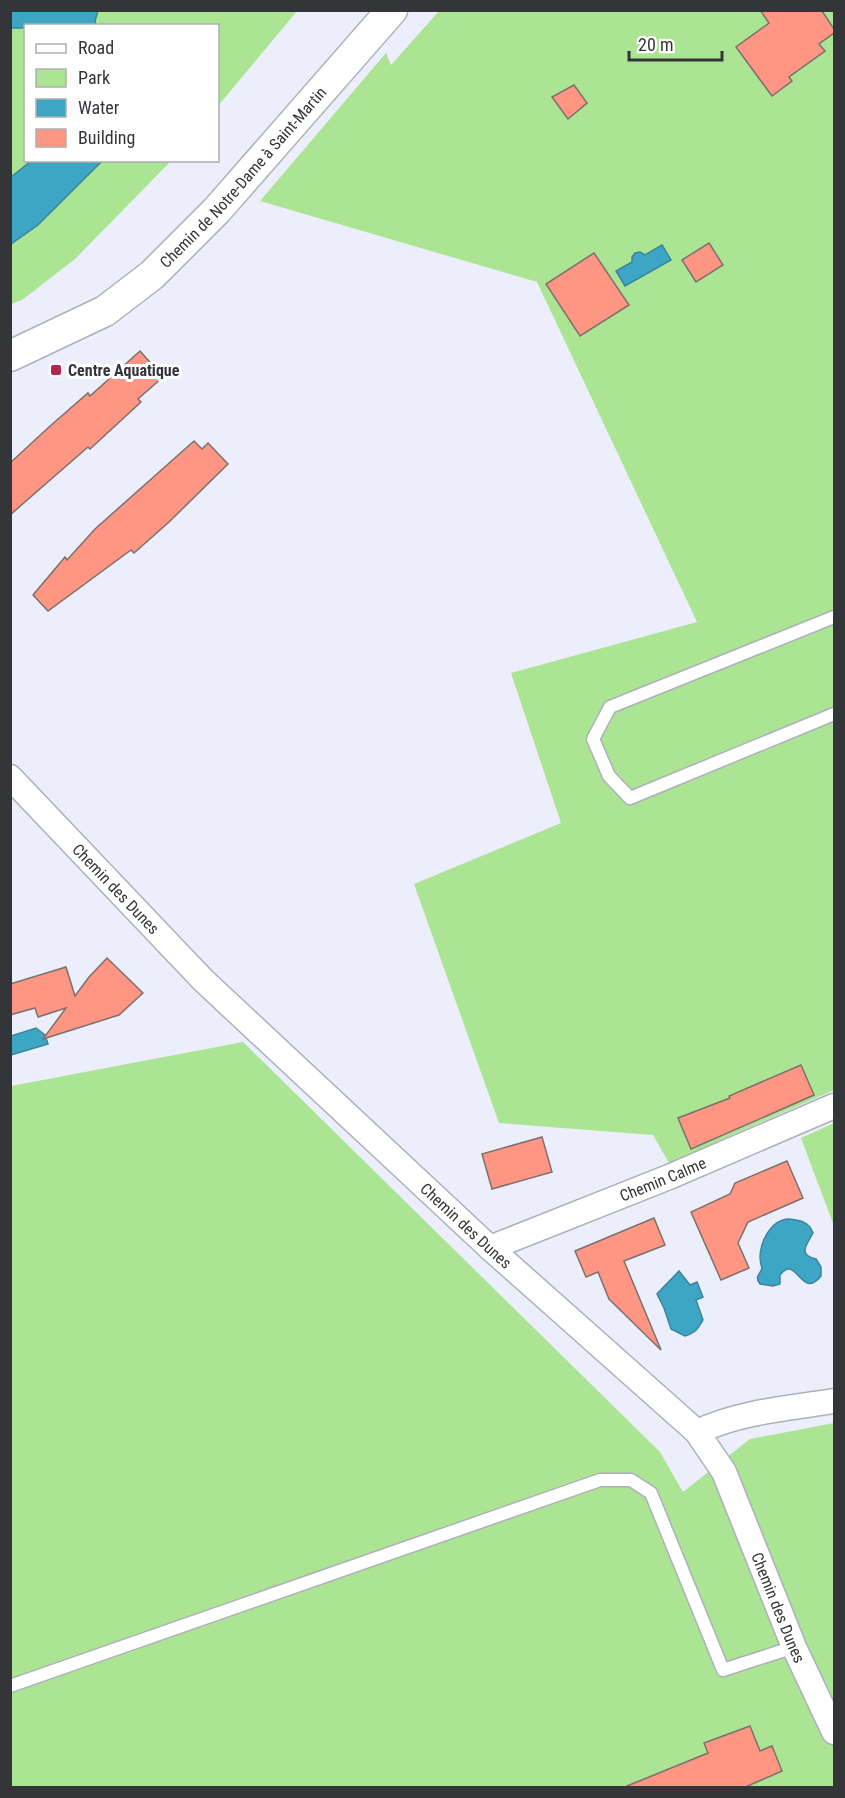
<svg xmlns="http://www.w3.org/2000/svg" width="845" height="1798" font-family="'Roboto Condensed',sans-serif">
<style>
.green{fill:#abe492}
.water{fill:#3ea6c5;stroke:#3b849b;stroke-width:1.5}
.building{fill:#fe9683;stroke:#7c706e;stroke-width:1.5}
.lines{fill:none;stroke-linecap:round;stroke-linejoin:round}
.service-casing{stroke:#adb0bb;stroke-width:15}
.minor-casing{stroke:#adb0bb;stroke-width:27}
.tertiary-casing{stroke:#adb0bb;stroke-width:33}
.service{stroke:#fff;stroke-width:12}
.minor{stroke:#fff;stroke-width:24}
.tertiary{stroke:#fff;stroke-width:30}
.poi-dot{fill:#b7264e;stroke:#fff;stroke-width:2}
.labels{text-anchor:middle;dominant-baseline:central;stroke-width:6;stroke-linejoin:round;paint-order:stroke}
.street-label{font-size:16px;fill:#343539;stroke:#fff}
.poi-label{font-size:16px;font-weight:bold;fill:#343539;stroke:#fff;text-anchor:start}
</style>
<rect width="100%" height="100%" fill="#eceffb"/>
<path class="green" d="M10 11H297L218 106V26H26V160L171 161 75 259 22 300 11 304Z
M439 11H834V1090L669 1163 653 1135 499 1123 414 884 561 823 511 673 697 622 537 282 260 201 386 53 391 65Z
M243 1042 660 1452 683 1492 750 1439 834 1423V1787L11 1788V1086Z
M834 1123V1226L801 1138Z"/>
<path class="water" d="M10 11 11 10 98 11 95 21 96 25 26 26 25 28H11Z
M31 161H102L38 225 11 244V177Z
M662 245 671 260 625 286 616 271 632 262V257L635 253 640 252 645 255Z
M36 1028 45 1035 48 1044 11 1055V1036Z
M788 1219C799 1220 809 1221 813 1233 807 1244 797 1255 816 1259L821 1267V1276C801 1301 797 1253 780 1275V1284L773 1286 760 1284C754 1276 760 1275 762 1268 755 1250 768 1221 788 1219Z
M679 1271 690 1285 697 1282 703 1297 696 1300 703 1320C698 1329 695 1333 685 1336L671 1329 664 1308 657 1294Z"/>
<path class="building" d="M760 10 822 11 834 29V33L819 44 825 51 789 77 792 81 772 96 736 47 769 23Z
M574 85 587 103 568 119 552 97Z
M709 243 723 265 696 282 682 260Z
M594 253 629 305 580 336 546 284Z
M140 351 163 377 138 399 141 402 90 449 88 447 10 515V463L49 427 88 393 90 396Z
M194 441 202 449 208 443 228 464 169 522 134 553 131 550 48 611 33 595 65 557 67 560 95 529Z
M107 958 143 993 119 1015 43 1039 66 1008 38 1017 35 1008 10 1015V984L66 967 75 996 89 977Z
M801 1065 814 1095 691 1149 678 1118 730 1098 729 1096Z
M542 1137 552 1172 492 1189 482 1154Z
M787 1161 803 1198 748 1222 738 1243 749 1268 721 1280 691 1212 730 1194 735 1183Z
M654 1218 665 1245 624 1261 661 1350 609 1299 598 1272 586 1277 575 1251Z
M750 1726 760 1751 772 1746 782 1771 743 1788H628L627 1786 708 1753 704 1743Z"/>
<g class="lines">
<g class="service-casing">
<path id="service" d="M834 617 610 707 593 739 609 776 630 798 834 714
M10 1686 600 1480H631L651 1493 723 1670 794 1647"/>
</g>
<g class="minor-casing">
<g id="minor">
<path id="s1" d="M10 777 203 980 490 1248 697 1432 724 1472 794 1647 834 1732"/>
<path id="s2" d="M490 1248 669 1177 834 1106"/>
<path d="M697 1432C739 1412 789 1408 834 1401"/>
</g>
</g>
<g class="tertiary-casing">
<g id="tertiary">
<path id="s3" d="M10 356 105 311 152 275 217 210 392 10"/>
</g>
</g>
<use href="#service" class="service"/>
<use href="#minor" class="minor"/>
<use href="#tertiary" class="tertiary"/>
</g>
<rect class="poi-dot" x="50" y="364" width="12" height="12" rx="3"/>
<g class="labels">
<g class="street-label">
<text stroke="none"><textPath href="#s3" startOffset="298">Chemin de Notre-Dame à Saint-Martin</textPath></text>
<text stroke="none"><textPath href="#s1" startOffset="154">Chemin des Dunes</textPath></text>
<text stroke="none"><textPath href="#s2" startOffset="186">Chemin Calme</textPath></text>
<text stroke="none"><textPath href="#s1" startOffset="640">Chemin des Dunes</textPath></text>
<text stroke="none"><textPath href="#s1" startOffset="1144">Chemin des Dunes</textPath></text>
</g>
<g class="poi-label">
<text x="68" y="370">Centre Aquatique</text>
</g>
</g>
<rect width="845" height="1798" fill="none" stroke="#343539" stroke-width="24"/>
<rect x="24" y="24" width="195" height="138" fill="#ffffff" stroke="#aeaeb0" stroke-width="1.5"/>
<rect x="36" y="44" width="30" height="9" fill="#ffffff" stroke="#aeaeb0" stroke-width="1.5"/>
<text x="78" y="54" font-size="18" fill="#343539">Road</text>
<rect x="36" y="69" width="30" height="18" fill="#abe492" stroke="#aeaeb0" stroke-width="1.5"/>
<text x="78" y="84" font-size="18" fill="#343539">Park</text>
<rect x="36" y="99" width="30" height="18" fill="#3ea6c5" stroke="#aeaeb0" stroke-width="1.5"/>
<text x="78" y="114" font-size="18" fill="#343539">Water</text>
<rect x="36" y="129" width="30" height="18" fill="#fe9683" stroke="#aeaeb0" stroke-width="1.5"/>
<text x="78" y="144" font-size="18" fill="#343539">Building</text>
<path d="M629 51v9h93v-9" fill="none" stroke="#343539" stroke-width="3"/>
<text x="638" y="51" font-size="18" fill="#343539" stroke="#ffffff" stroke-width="4.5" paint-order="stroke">20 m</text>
</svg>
